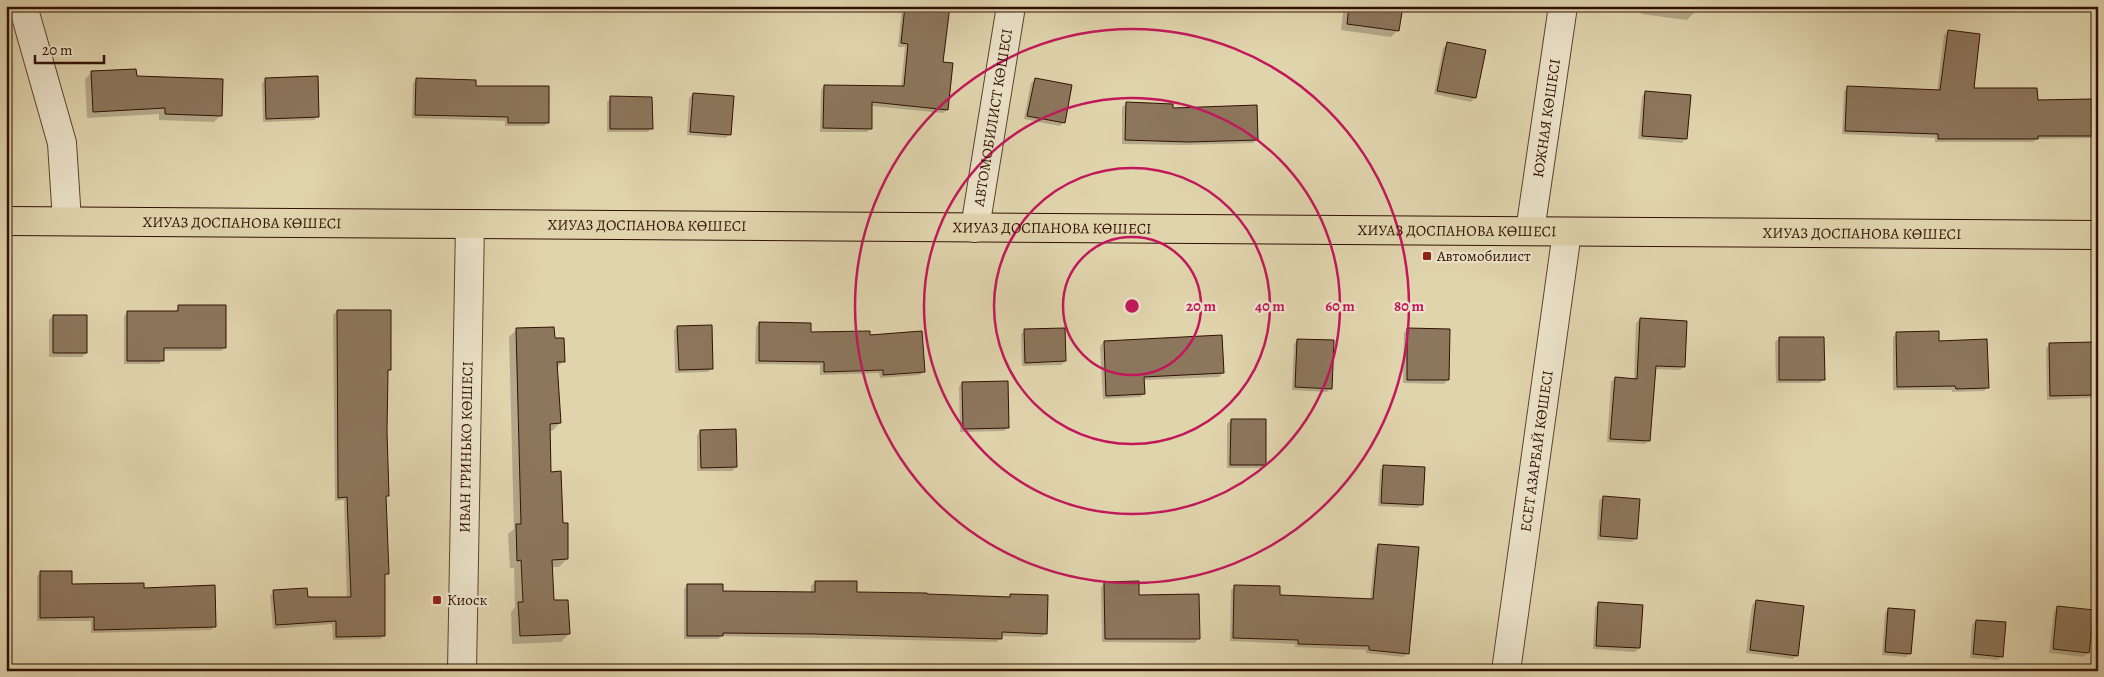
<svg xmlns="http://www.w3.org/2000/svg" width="2104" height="677" font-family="Alegreya,serif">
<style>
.shadow{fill:#0003}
.building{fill:#8c765c;stroke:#321004}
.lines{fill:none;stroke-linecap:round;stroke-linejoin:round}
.minor-casing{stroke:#5e412e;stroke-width:30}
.major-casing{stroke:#321004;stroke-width:30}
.minor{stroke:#ebe3ca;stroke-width:28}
.major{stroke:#e0d4ad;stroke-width:28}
.ring{fill:none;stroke:#c2185b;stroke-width:2.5}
.poi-dot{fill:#8f2418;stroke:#ebe3ca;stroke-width:2}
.labels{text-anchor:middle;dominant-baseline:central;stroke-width:4.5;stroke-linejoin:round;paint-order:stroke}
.street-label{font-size:15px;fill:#321004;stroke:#ebe3ca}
.poi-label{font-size:15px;fill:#321004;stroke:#ebe3ca;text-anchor:start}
.centre{fill:#c2185b;stroke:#ebe3ca;stroke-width:2.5}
.ring-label{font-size:15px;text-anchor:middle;font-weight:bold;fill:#c2185b;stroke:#ebe3ca;stroke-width:4.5;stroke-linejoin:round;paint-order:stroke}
</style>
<rect width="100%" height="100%" fill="#e0d4ad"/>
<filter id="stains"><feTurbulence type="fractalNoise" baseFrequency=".004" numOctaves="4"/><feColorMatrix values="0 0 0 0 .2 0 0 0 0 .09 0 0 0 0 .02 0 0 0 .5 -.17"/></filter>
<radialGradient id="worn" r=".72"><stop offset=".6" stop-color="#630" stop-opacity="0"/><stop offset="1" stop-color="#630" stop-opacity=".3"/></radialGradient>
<path class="shadow" d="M902 6H942V63L947 110 943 113 871 106V128L867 132H820L821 90 824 86 901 87 905 47H898Z
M1344 6H1402L1397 31 1391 37 1341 30Z
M1642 6H1696L1695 12 1687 20 1641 14Z
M1948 31 1973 89 2036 101H2098V138L2036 139 2033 142H1935V138L1842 134 1844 91 1848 87 1937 91 1944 35Z
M1447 44 1475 98 1471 102 1434 94 1443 48Z
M6 61H13L11 105 8 108Z
M91 73 136 77 220 116 214 122 159 120V114L87 118 85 79Z
M266 79 318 116 314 120 263 122 262 83Z
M417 79 475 87 548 123 544 126H505V121L412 118 413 83Z
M1035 79 1064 122 1060 126 1024 119 1031 83Z
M1646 92 1685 139 1682 143 1638 139 1642 96Z
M693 94 730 134 726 138 687 135 689 98Z
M611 98 651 128 648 132H607V102Z
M1126 104 1172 110 1257 139 1253 143 1184 145 1122 144V107Z
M179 306 225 347 221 351H162V360L159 364H124V316L127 313 175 312Z
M337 311 390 369 386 372 385 431 388 495 385 498 387 573 384 577V636L380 639 333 640 332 624 273 629 270 595 274 592 307 598H347L344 500 335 501 333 315Z
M53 316 86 353 82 357H49V320Z
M1640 319 1684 366 1680 370 1655 369 1649 440 1645 444 1607 442 1611 382 1615 378 1634 380 1636 323Z
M760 323 810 333 869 336 924 371 920 375 880 378 879 373 820 375V365L755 364 756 327Z
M678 327 712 368 708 372 675 373 674 330Z
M517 329 553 340 563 361 557 368 560 423 552 431H549L550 473 567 559 559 567H552L553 601 569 634 561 642 512 644 511 612 515 607 514 568H510L508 534 514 529 509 337Z
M1408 329 1448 380 1444 384 1403 383 1404 333Z
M1024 331 1065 361 1061 365 1022 366 1021 334Z
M1897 333 1938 342 1987 388 1984 391 1952 392V390H1893V337Z
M1779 338 1824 379 1820 383H1776L1775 342Z
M1298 340 1330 388 1327 392 1292 390 1294 344Z
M1104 342 1222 373 1219 377 1143 380 1144 394 1140 397 1103 399 1100 346Z
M2050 345 2098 351V394L2091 398 2047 400 2046 348Z
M962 383 1008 427 1004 431 960 432 959 387Z
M1231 420 1265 465 1261 468H1227V424Z
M700 431 736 467 732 471H697V435Z
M1384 466 1422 504 1418 508 1378 506 1380 470Z
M1603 497 1636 538 1632 542 1597 540 1599 501Z
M1378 545 1407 653 1404 657 1366 653V650L1295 647V644L1230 641 1231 590 1235 586 1278 597 1370 600 1375 549Z
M41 572 70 586 143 589 215 626 211 630 91 633V621H37V576Z
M815 582 855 593 1007 598 1010 595 1046 633 1042 637 1001 636 997 642 721 636 718 639H684V589L687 585 722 592 811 593V586Z
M1104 583 1138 596 1198 639 1195 643 1102 642 1101 587Z
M1756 601 1797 655 1793 659 1746 653 1752 605Z
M1599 604 1639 648 1635 652 1593 649 1595 607Z
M2057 608 2098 612V646L2089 645 2088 653 2084 657 2049 653 2054 611Z
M1889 609 1910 653 1906 657 1882 655 1885 613Z
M1976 621 2002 656 1998 660 1970 658 1972 625Z"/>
<path class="building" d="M905 6H950L943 62 953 63 948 110 872 102V129L823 128 824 85 904 86 908 44 901 43Z
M1349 6H1403L1399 31 1347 24Z
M1948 30 1980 34 1974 88H2037L2038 100 2092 99V136H2038V139H1938V134L1845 131 1847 86 1940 90Z
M1447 42 1486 50 1476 98 1437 91Z
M136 69 137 76 223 79 222 116 165 114V108L93 112 91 71Z
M318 76 319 117 266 119 265 78Z
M416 78 476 80V86H549V123H508V117L415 115Z
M1035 78 1072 85 1065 123 1027 116Z
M1645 91 1691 95 1687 139 1642 136Z
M693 93 734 96 731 135 690 132Z
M610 96 652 97 653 129H610Z
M1126 102 1173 104V108L1257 105 1258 140 1189 142 1125 140Z
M178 305H226V348H164V361H127V311H178Z
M337 310H391V370H388L387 431 389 496H386L389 574H385V636L336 637V621L276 625 273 590 307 588 308 597H351L347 497 338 498Z
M53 315H87V353H53Z
M1640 318 1687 321 1685 367 1656 366 1650 441 1610 439 1615 377 1637 379Z
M759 322 811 323V332L870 331V335L922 331 925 372 883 375V370L824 372V362L759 361Z
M712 325 713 369 679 370 677 326Z
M554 327 555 338H564L565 362H557L561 423 550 424 551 472 561 471 563 523H568V559L552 560 554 600H568L570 634 520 636 518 602H523L521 560 517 561 516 524H521L516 328Z
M1065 328 1066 361 1025 363 1024 329Z
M1407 328 1450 329 1449 380H1407Z
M1939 331V341L1987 339 1989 388 1956 389 1955 386 1897 387 1896 332Z
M1222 335 1224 373 1144 377 1145 394 1106 396 1104 341Z
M1779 337H1824L1825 380H1779Z
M1297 339 1334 340 1332 389 1295 387Z
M2095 342 2096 395 2050 396 2049 343Z
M1008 381 1009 428 963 429 962 382Z
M1231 419H1266V465H1230Z
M736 429 737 467 701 468 700 430Z
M1383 465 1425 467 1423 505 1381 503Z
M1603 496 1640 499 1637 539 1600 536Z
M1378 544 1419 547 1409 654 1369 650V646L1298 644V640L1233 638 1234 585 1280 586V595L1373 599Z
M40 571H72V584L144 583V588L215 585 216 627 94 630V617L40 618Z
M815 581H857V592L927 593V594L1010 597V594L1048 595 1047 634 1002 632V639L814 634 723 633V636H687V584H723V591L815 592Z
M1139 581V595L1199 594 1200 639H1105L1104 582Z
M1756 600 1804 606 1798 656 1750 650Z
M1598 602 1643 605 1640 648 1596 646Z
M2057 606 2094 610 2089 653 2053 649Z
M1888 608 1915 610 1911 654 1885 652Z
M1976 620 2006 622 2003 657 1973 654Z"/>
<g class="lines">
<g class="minor-casing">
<g id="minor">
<path d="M23 6 62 143 67 221"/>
<path id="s1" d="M975 228 1011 6"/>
<path id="s2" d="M1530 231 1563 6"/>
<path id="s3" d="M462 671 470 224"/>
<path id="s4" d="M1506 671 1567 232"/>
</g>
</g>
<g class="major-casing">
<g id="major">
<path id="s5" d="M6 221 2098 235"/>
</g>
</g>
<use href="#minor" class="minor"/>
<use href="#major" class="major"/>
</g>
<g class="ring">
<circle cx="1132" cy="306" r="69"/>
<circle cx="1132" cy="306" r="138"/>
<circle cx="1132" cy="306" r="208"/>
<circle cx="1132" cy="306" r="277"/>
</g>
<g class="poi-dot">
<rect x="1422" y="251" width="10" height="10" rx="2.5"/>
<rect x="432" y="595" width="10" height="10" rx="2.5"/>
</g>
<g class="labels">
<g class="street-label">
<text stroke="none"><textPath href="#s1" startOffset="112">АВТОМОБИЛИСТ КӨШЕСІ</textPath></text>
<text stroke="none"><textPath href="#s2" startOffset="114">ЮЖНАЯ КӨШЕСІ</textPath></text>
<text stroke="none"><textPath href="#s5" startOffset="236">ХИУАЗ ДОСПАНОВА КӨШЕСІ</textPath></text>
<text stroke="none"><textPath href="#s5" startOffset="641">ХИУАЗ ДОСПАНОВА КӨШЕСІ</textPath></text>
<text stroke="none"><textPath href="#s5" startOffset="1046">ХИУАЗ ДОСПАНОВА КӨШЕСІ</textPath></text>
<text stroke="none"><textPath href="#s5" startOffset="1451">ХИУАЗ ДОСПАНОВА КӨШЕСІ</textPath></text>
<text stroke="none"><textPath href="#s5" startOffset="1856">ХИУАЗ ДОСПАНОВА КӨШЕСІ</textPath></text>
<text stroke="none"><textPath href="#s3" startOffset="224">ИВАН ГРИНЬКО КӨШЕСІ</textPath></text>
<text stroke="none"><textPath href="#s4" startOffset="222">ЕСЕТ АЗАРБАЙ КӨШЕСІ</textPath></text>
</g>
<g class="poi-label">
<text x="1437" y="256">Автомобилист</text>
<text x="447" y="600">Киоск</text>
</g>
</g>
<circle cx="1132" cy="306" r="8" class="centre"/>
<g class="ring-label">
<text x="1201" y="311">20 m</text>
<text x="1270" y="311">40 m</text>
<text x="1340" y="311">60 m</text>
<text x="1409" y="311">80 m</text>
</g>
<rect width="2104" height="677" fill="none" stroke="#e0d4ad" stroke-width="25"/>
<rect x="8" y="8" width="2089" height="662" fill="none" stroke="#321004" stroke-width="2.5"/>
<rect x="12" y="12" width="2079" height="652" fill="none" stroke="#321004"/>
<path d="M35 55v8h69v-8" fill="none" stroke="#321004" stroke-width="2.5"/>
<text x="42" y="55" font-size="15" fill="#321004" stroke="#ebe3ca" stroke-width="4" paint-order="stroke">20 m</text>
<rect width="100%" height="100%" filter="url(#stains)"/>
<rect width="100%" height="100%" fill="url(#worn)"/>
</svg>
